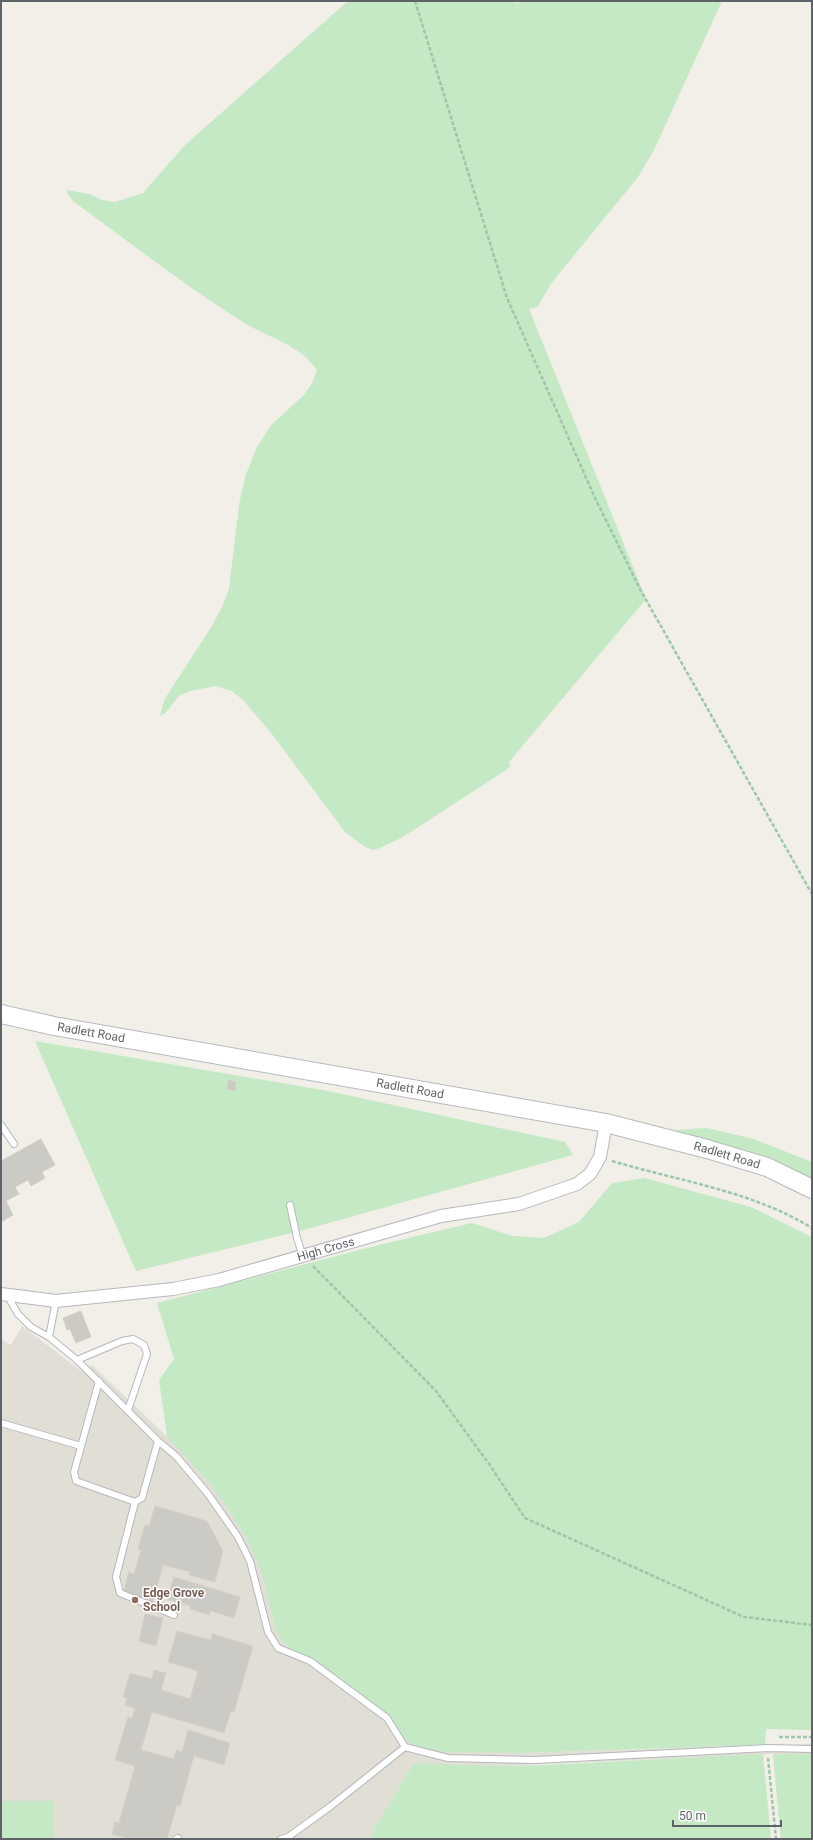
<svg xmlns="http://www.w3.org/2000/svg" width="813" height="1840" font-family="Roboto,sans-serif">
<style>
.education{fill:#e1ded6}
.green{fill:#c5e8c5}
.building{fill:#cccac5;stroke:#d6d1c6}
.lines{fill:none;stroke-linecap:round;stroke-linejoin:round}
.lane-casing{stroke:#b5b8bc;stroke-width:8}
.street-casing{stroke:#b5b8bc;stroke-width:14}
.secondary-casing{stroke:#b6babf;stroke-width:20}
.path{stroke:#9cc7a9;stroke-width:2.5;stroke-dasharray:4 2;stroke-linecap:butt}
.lane{stroke:#fff;stroke-width:6}
.street{stroke:#fff;stroke-width:12}
.secondary{stroke:#fff;stroke-width:18}
.education-dot{fill:#8d6e63;stroke:#fff;stroke-width:1.5}
.labels{text-anchor:middle;dominant-baseline:central;stroke-width:3;stroke-linejoin:round;paint-order:stroke}
.street-label{font-size:12px;fill:#5f6368;stroke:#fff}
.education-label{font-size:12px;font-weight:bold;fill:#785e54;stroke:#fff;text-anchor:start}
</style>
<rect width="100%" height="100%" fill="#f1efe8"/>
<path class="education" d="M22 1326 84 1373 92 1365 176 1445 212 1486 230 1511 254 1551 261 1570 276 1630 284 1644 371 1702 396 1730 414 1747 471 1751 521 1753 812 1744V1839H781L773 1754 496 1766 414 1763 368 1839H1V1340L11 1345Z"/>
<path class="green" d="M348 1H515L516 4 522 1H722L654 150 638 177 553 281 537 307 529 309 646 599 509 762 510 766 506 770 403 837 380 848 373 850 365 847 345 832 272 734 243 700 232 691 216 686 190 691 179 696 165 713 160 716 164 700 212 626 222 607 229 589 239 505 245 477 256 449 271 425 304 395 312 383 317 370C301 345 267 337 243 322 184 285 129 242 73 201L68 195 67 190 89 194 102 200 115 202 143 193 185 145Z
M35 1041 328 1091 565 1142 573 1155 300 1231 136 1271Z
M707 1128 754 1139 812 1162V1180L750 1152 675 1130Z
M644 1178 751 1207 812 1237V1730L766 1729 765 1745 521 1753 446 1752 414 1747 396 1730 371 1702 284 1644 276 1630 261 1570 249 1543 230 1511 212 1486 167 1436 159 1380 174 1359 157 1303 379 1245 472 1223 512 1236 544 1238 579 1222 612 1183Z
M763 1754 771 1839H368L414 1763 496 1766 544 1765Z
M773 1754H812V1839H781Z
M1 1801H54V1839H1Z"/>
<path class="building" d="M228 1080 236 1082 235 1091 227 1089Z
M41 1139 55 1165 42 1172 45 1178 31 1186 28 1180 15 1187 19 1194 6 1201 13 1215 1 1222V1161Z
M81 1311 91 1337 76 1343 70 1329 67 1330 63 1318Z
M155 1506 207 1521 223 1551 215 1582 189 1575 190 1572 163 1565 153 1602 123 1594 129 1572 134 1574 141 1550 138 1548 145 1525 149 1526Z
M174 1577 240 1597 234 1618 211 1611 209 1615 190 1609 191 1606 167 1599Z
M145 1614 163 1618 156 1646 139 1641Z
M177 1631 211 1640 212 1634 253 1646 234 1712 231 1711 224 1733 152 1712 141 1750 174 1759 176 1750 182 1752 188 1730 230 1743 224 1765 194 1756 180 1806 177 1805 167 1839H130L112 1834 115 1822 119 1823 135 1766 115 1760 128 1717 132 1718 135 1708 125 1705 127 1698 123 1697 130 1673 152 1679 154 1670 166 1673 161 1690 190 1699 198 1671 168 1662Z"/>
<g class="lines">
<g class="lane-casing">
<path id="lane" d="M1 1125 14 1144
M290 1205 297 1238 303 1257
M7 1295 18 1314 31 1327 49 1337 77 1360 158 1441 176 1456 208 1494 238 1537 250 1561 268 1632 278 1648 310 1661 387 1718 405 1747 331 1806 288 1837 281 1839
M49 1337 56 1301
M77 1360 122 1341 133 1339 144 1345 147 1354 128 1410
M99 1381 74 1472 76 1481 135 1502 142 1498 158 1441
M1 1423 81 1446
M135 1502 116 1577 120 1593 174 1615
M405 1747 448 1758 535 1760 767 1748 812 1749
M176 1839 178 1838"/>
</g>
<g class="street-casing">
<g id="street">
<path id="s1" d="M1 1294 56 1301 173 1289 219 1280 441 1216 519 1204 577 1184 590 1174 600 1157 606 1123"/>
</g>
</g>
<g class="secondary-casing">
<g id="secondary">
<path id="s2" d="M1 1014 54 1026 606 1123 707 1149 767 1167 812 1189"/>
</g>
</g>
<path class="path" d="M415 1 507 298 595 498 640 589 812 894
M612 1161C679 1181 752 1191 812 1228
M313 1266 436 1391 489 1464 525 1518 744 1617 812 1625
M779 1737H812
M768 1758 776 1839"/>
<use href="#lane" class="lane"/>
<use href="#street" class="street"/>
<use href="#secondary" class="secondary"/>
</g>
<circle class="education-dot" cx="135" cy="1600" r="4"/>
<g class="labels">
<g class="street-label">
<text stroke="none"><textPath href="#s2" startOffset="92">Radlett Road</textPath></text>
<text stroke="none"><textPath href="#s2" startOffset="416">Radlett Road</textPath></text>
<text stroke="none"><textPath href="#s2" startOffset="740">Radlett Road</textPath></text>
<text stroke="none"><textPath href="#s1" startOffset="331">High Cross</textPath></text>
</g>
<g class="education-label">
<text x="143" y="1593">Edge Grove<tspan x="143" dy="14">School</tspan></text>
</g>
</g>
<rect width="813" height="1840" fill="none" stroke="#5f6368" stroke-width="4"/>
<path d="M673 1820v6h108v-6" fill="none" stroke="#5f6368" stroke-width="2"/>
<text x="679" y="1820" font-size="12" fill="#5f6368" stroke="#ffffff" stroke-width="3" paint-order="stroke">50 m</text>
</svg>
